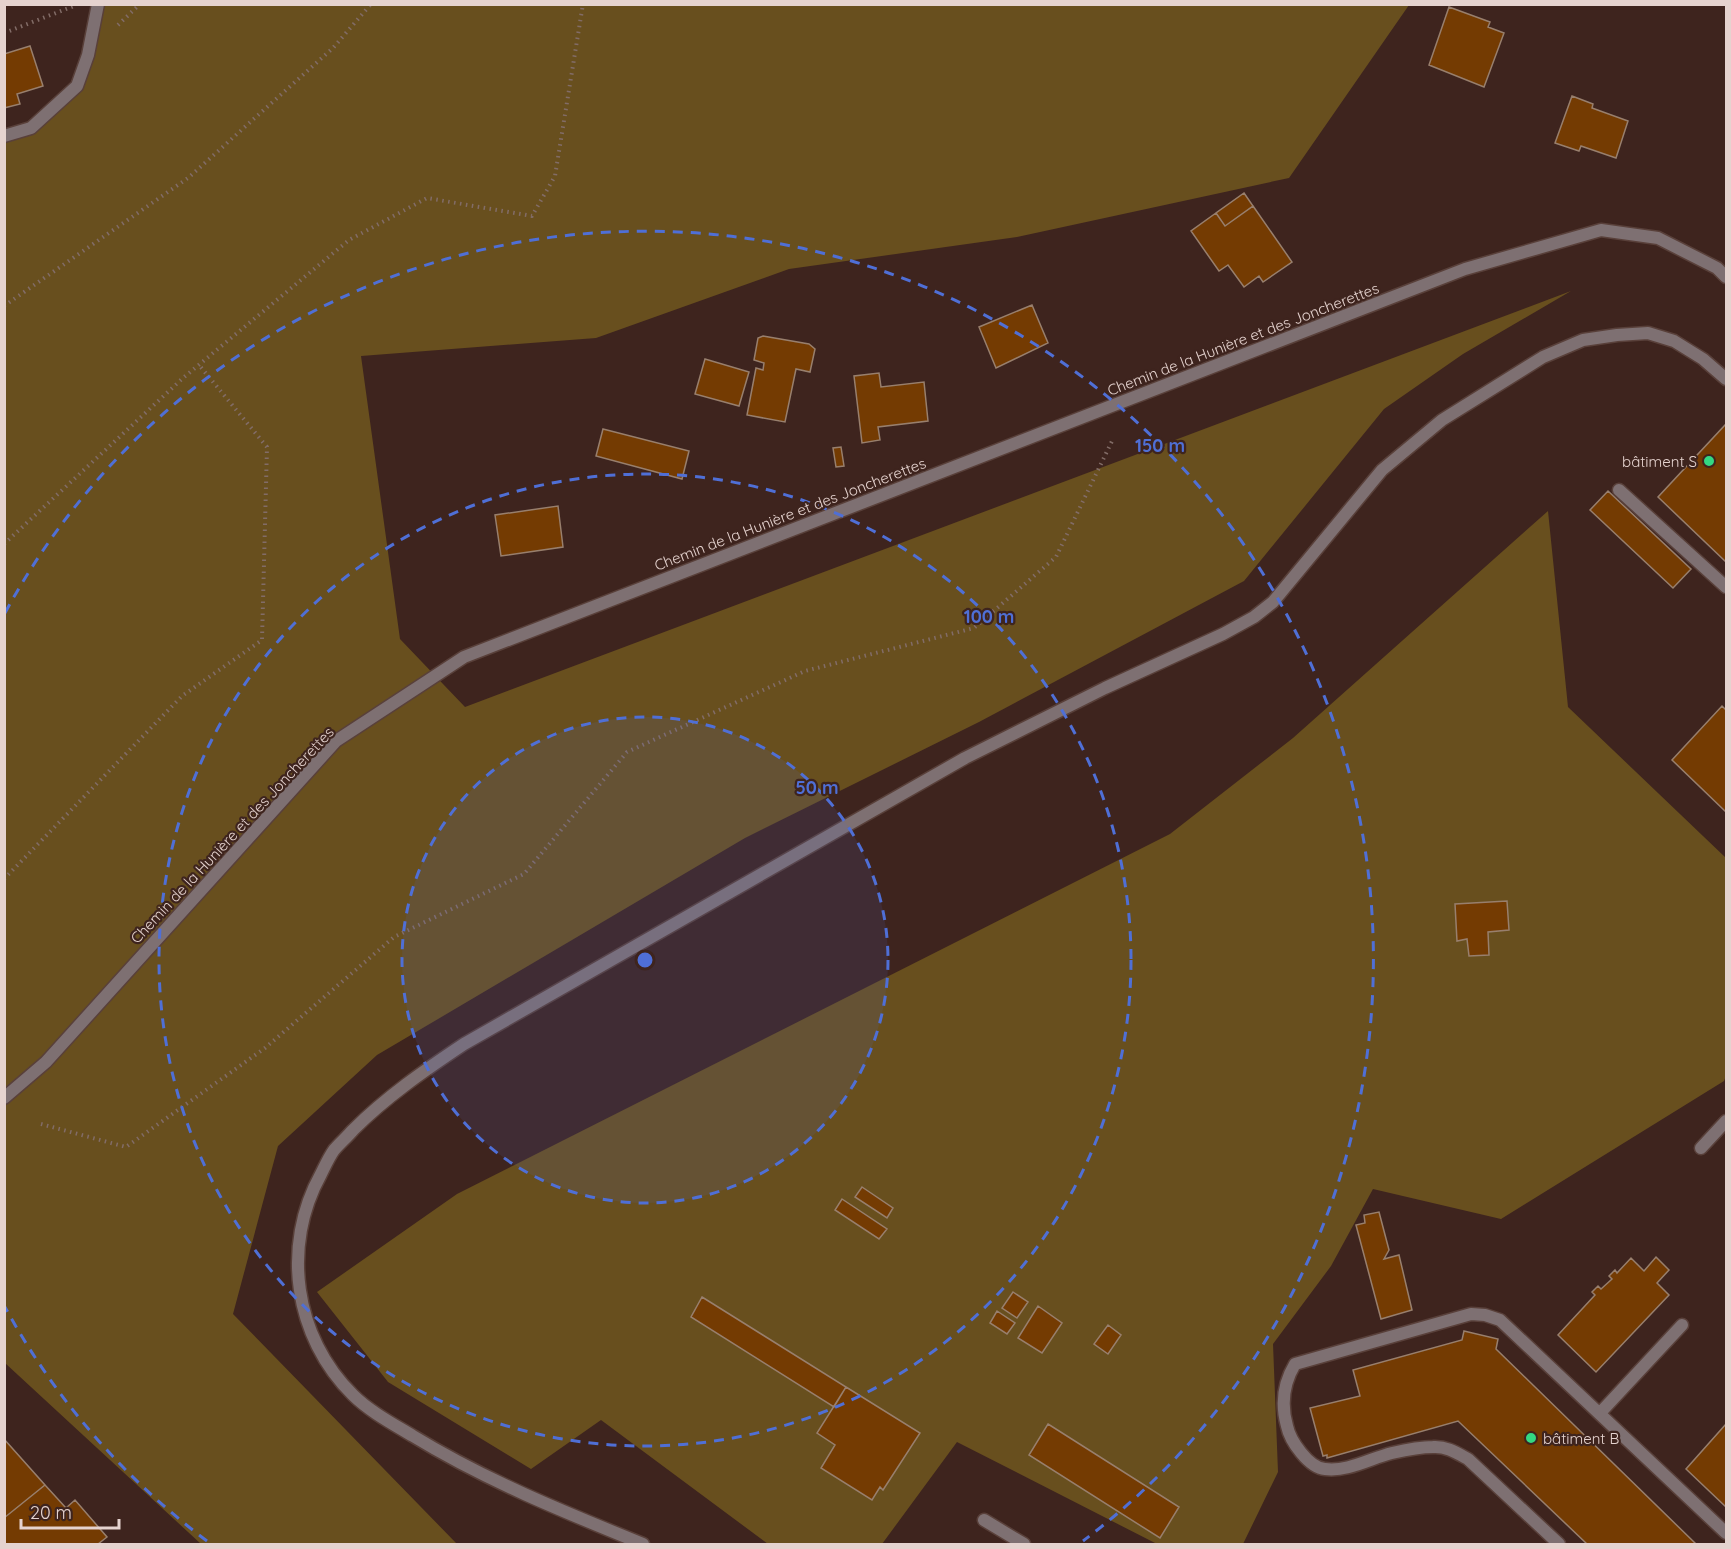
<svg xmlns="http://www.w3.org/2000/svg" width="1731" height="1549" font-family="Quicksand,sans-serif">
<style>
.green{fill:#684f1e}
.building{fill:#743b02;stroke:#987f6d;stroke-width:1.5}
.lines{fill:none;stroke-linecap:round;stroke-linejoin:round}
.service-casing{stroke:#59403a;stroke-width:15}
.minor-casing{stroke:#59403a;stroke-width:15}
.path{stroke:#826c67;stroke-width:4;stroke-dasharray:1.5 4.5;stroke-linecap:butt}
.service{stroke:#7e7072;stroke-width:12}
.minor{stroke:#7e7072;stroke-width:12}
.ring{fill:none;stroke:#4f6fd6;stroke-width:3;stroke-dasharray:10 8}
.poi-dot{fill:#33d882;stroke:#3e241e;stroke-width:2}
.labels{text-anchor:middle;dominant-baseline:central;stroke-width:4.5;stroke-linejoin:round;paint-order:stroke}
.street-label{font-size:15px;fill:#e5d3cf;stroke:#3e241e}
.poi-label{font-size:15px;fill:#e5d3cf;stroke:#3e241e;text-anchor:end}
.centre{fill:#4f6fd6;stroke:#3e241e;stroke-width:3}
.ring-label{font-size:18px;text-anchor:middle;font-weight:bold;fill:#4f6fd6;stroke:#3e241e;stroke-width:4.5;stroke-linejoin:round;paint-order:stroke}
</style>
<rect width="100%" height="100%" fill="#3e241e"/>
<path class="green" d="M101 5H1409L1289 178 1017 237 789 269 596 338 361 356 400 639 465 707 1571 291 1463 354 1384 409 1244 581 979 722 745 838 377 1055 278 1146 233 1314 457 1544H201L5 1363 4 136 31 128 77 86Z
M1548 511 1568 707 1726 858V1076L1724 1081 1501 1219 1373 1189 1331 1266 1273 1344 1278 1472 1243 1544H1157L957 1442 882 1544H768L601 1420 531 1469 388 1382 317 1292 457 1194 1170 834 1293 738Z"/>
<path class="building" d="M1449 7 1490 22 1488 27 1504 33 1484 87 1429 65Z
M30 46 43 86 17 94 20 104 4 108V54Z
M1572 96 1593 104 1592 108 1628 121 1616 158 1581 146 1579 151 1555 143Z
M1244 193 1253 206 1225 226 1216 213Z
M1253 206 1292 262 1263 282 1259 276 1244 287 1228 265 1219 271 1191 231 1216 213 1225 226Z
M1032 305 1048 343 996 368 979 327Z
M763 336 809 344 815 349 810 372 796 369 785 422 747 415 756 368 763 370 764 363 754 360 758 338Z
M705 359 749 372 739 406 695 394Z
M879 373 881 387 924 382 928 421 878 427 880 440 862 443 854 376Z
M1726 424V562L1658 497Z
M603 429 689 451 682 479 596 456Z
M841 447 844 466 836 467 833 448Z
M1608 491 1691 569 1673 588 1590 510Z
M558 506 563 547 501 556 495 515Z
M1722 706 1726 710V812L1672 760Z
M1507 901 1509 930 1488 932 1489 955 1469 956 1467 939 1457 941 1455 904Z
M862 1187 893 1208 887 1218 855 1197Z
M842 1199 887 1229 879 1239 835 1210Z
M1379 1212 1389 1250 1384 1259 1399 1255 1412 1310 1381 1319 1356 1225 1365 1223 1364 1215Z
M1656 1257 1669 1270 1657 1283 1669 1295 1596 1372 1558 1335 1595 1295 1592 1292 1598 1286 1601 1289 1612 1279 1609 1276 1615 1270 1617 1273 1631 1258 1644 1271Z
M1013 1292 1028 1302 1017 1318 1002 1308Z
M702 1297 846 1387 834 1407 691 1317Z
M1038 1306 1062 1323 1042 1353 1018 1338Z
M997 1311 1015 1323 1007 1334 990 1323Z
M1108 1325 1121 1335 1108 1354 1094 1344Z
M1464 1331 1498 1339 1496 1349 1696 1544H1587L1458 1421 1327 1458V1455L1323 1456 1310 1408 1360 1396 1353 1370 1462 1340Z
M846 1387 920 1433 883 1490 880 1487 872 1500 821 1468 835 1445 817 1433Z
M1048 1424 1179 1507 1160 1538 1029 1455Z
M1726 1424V1507L1686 1469Z
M4 1439 45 1485 4 1518Z
M45 1485 66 1508 75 1500 107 1537 98 1544H4V1518Z"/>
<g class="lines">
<g class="service-casing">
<path id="service" d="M4 136 31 128 77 86 88 55 98 4
M1619 490 1726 587
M1701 1148 1726 1121
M1600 1413 1682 1325
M984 1520 1024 1544
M643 1544C564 1512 485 1480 413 1436 393 1424 369 1411 353 1395 294 1337 281 1246 321 1174 325 1166 329 1157 334 1150 340 1143 347 1137 353 1130 386 1097 425 1070 464 1044L965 758 1105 688 1223 634 1254 617 1273 602 1382 470 1442 420 1543 357 1583 340 1617 335 1648 333 1674 341 1703 359 1726 379
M1559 1544 1468 1459C1457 1453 1446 1446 1433 1447 1420 1447 1405 1450 1392 1453 1371 1458 1348 1472 1325 1469 1309 1468 1290 1441 1287 1426 1281 1405 1283 1384 1295 1364L1471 1314 1485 1315 1500 1320 1726 1533"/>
</g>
<g class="minor-casing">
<path id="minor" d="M4 1098 46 1062 336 741 464 657 1465 269 1601 230 1658 238 1717 268 1726 277"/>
</g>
<path class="path" d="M118 25 140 4
M4 33 74 6
M4 306 188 178 333 48 371 4
M4 544 183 378 349 240 427 198 532 216 555 176 583 4
M4 879 182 696 262 640 267 447 199 365
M41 1124 126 1147 265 1048 394 937 524 874 627 752 805 671 974 628 1056 557 1113 439"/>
<use href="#service" class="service"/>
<use href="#minor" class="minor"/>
</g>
<circle cx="645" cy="960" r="243" fill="#4f6fd6" fill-opacity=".12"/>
<g class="ring">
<circle cx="645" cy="960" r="243"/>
<circle cx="645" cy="960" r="486"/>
<path d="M207 1541A728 728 0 0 1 5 1307M5 613A728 728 0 1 1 1083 1541"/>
</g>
<g class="poi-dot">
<circle cx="1709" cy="461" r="6"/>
<circle cx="1531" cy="1438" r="6"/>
</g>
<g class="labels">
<g class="street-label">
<text transform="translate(1243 339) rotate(-21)">Chemin de la Hunière et des Joncherettes</text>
<text transform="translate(790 514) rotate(-21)">Chemin de la Hunière et des Joncherettes</text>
<text transform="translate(232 835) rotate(-47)">Chemin de la Hunière et des Joncherettes</text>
</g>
<g class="poi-label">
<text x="1697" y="461">bâtiment S</text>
<text x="1543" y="1438" text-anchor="start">bâtiment B</text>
</g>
</g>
<circle cx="645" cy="960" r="9" class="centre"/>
<g class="ring-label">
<text x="1160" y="452">150 m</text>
<text x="989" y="623">100 m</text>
<text x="817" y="794">50 m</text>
</g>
<rect width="1731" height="1549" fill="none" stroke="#e5d3cf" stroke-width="12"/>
<path d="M21 1519v9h98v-9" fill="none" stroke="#e5d3cf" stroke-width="3"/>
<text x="30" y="1519" font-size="18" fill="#e5d3cf" stroke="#3e241e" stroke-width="4.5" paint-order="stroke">20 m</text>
</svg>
